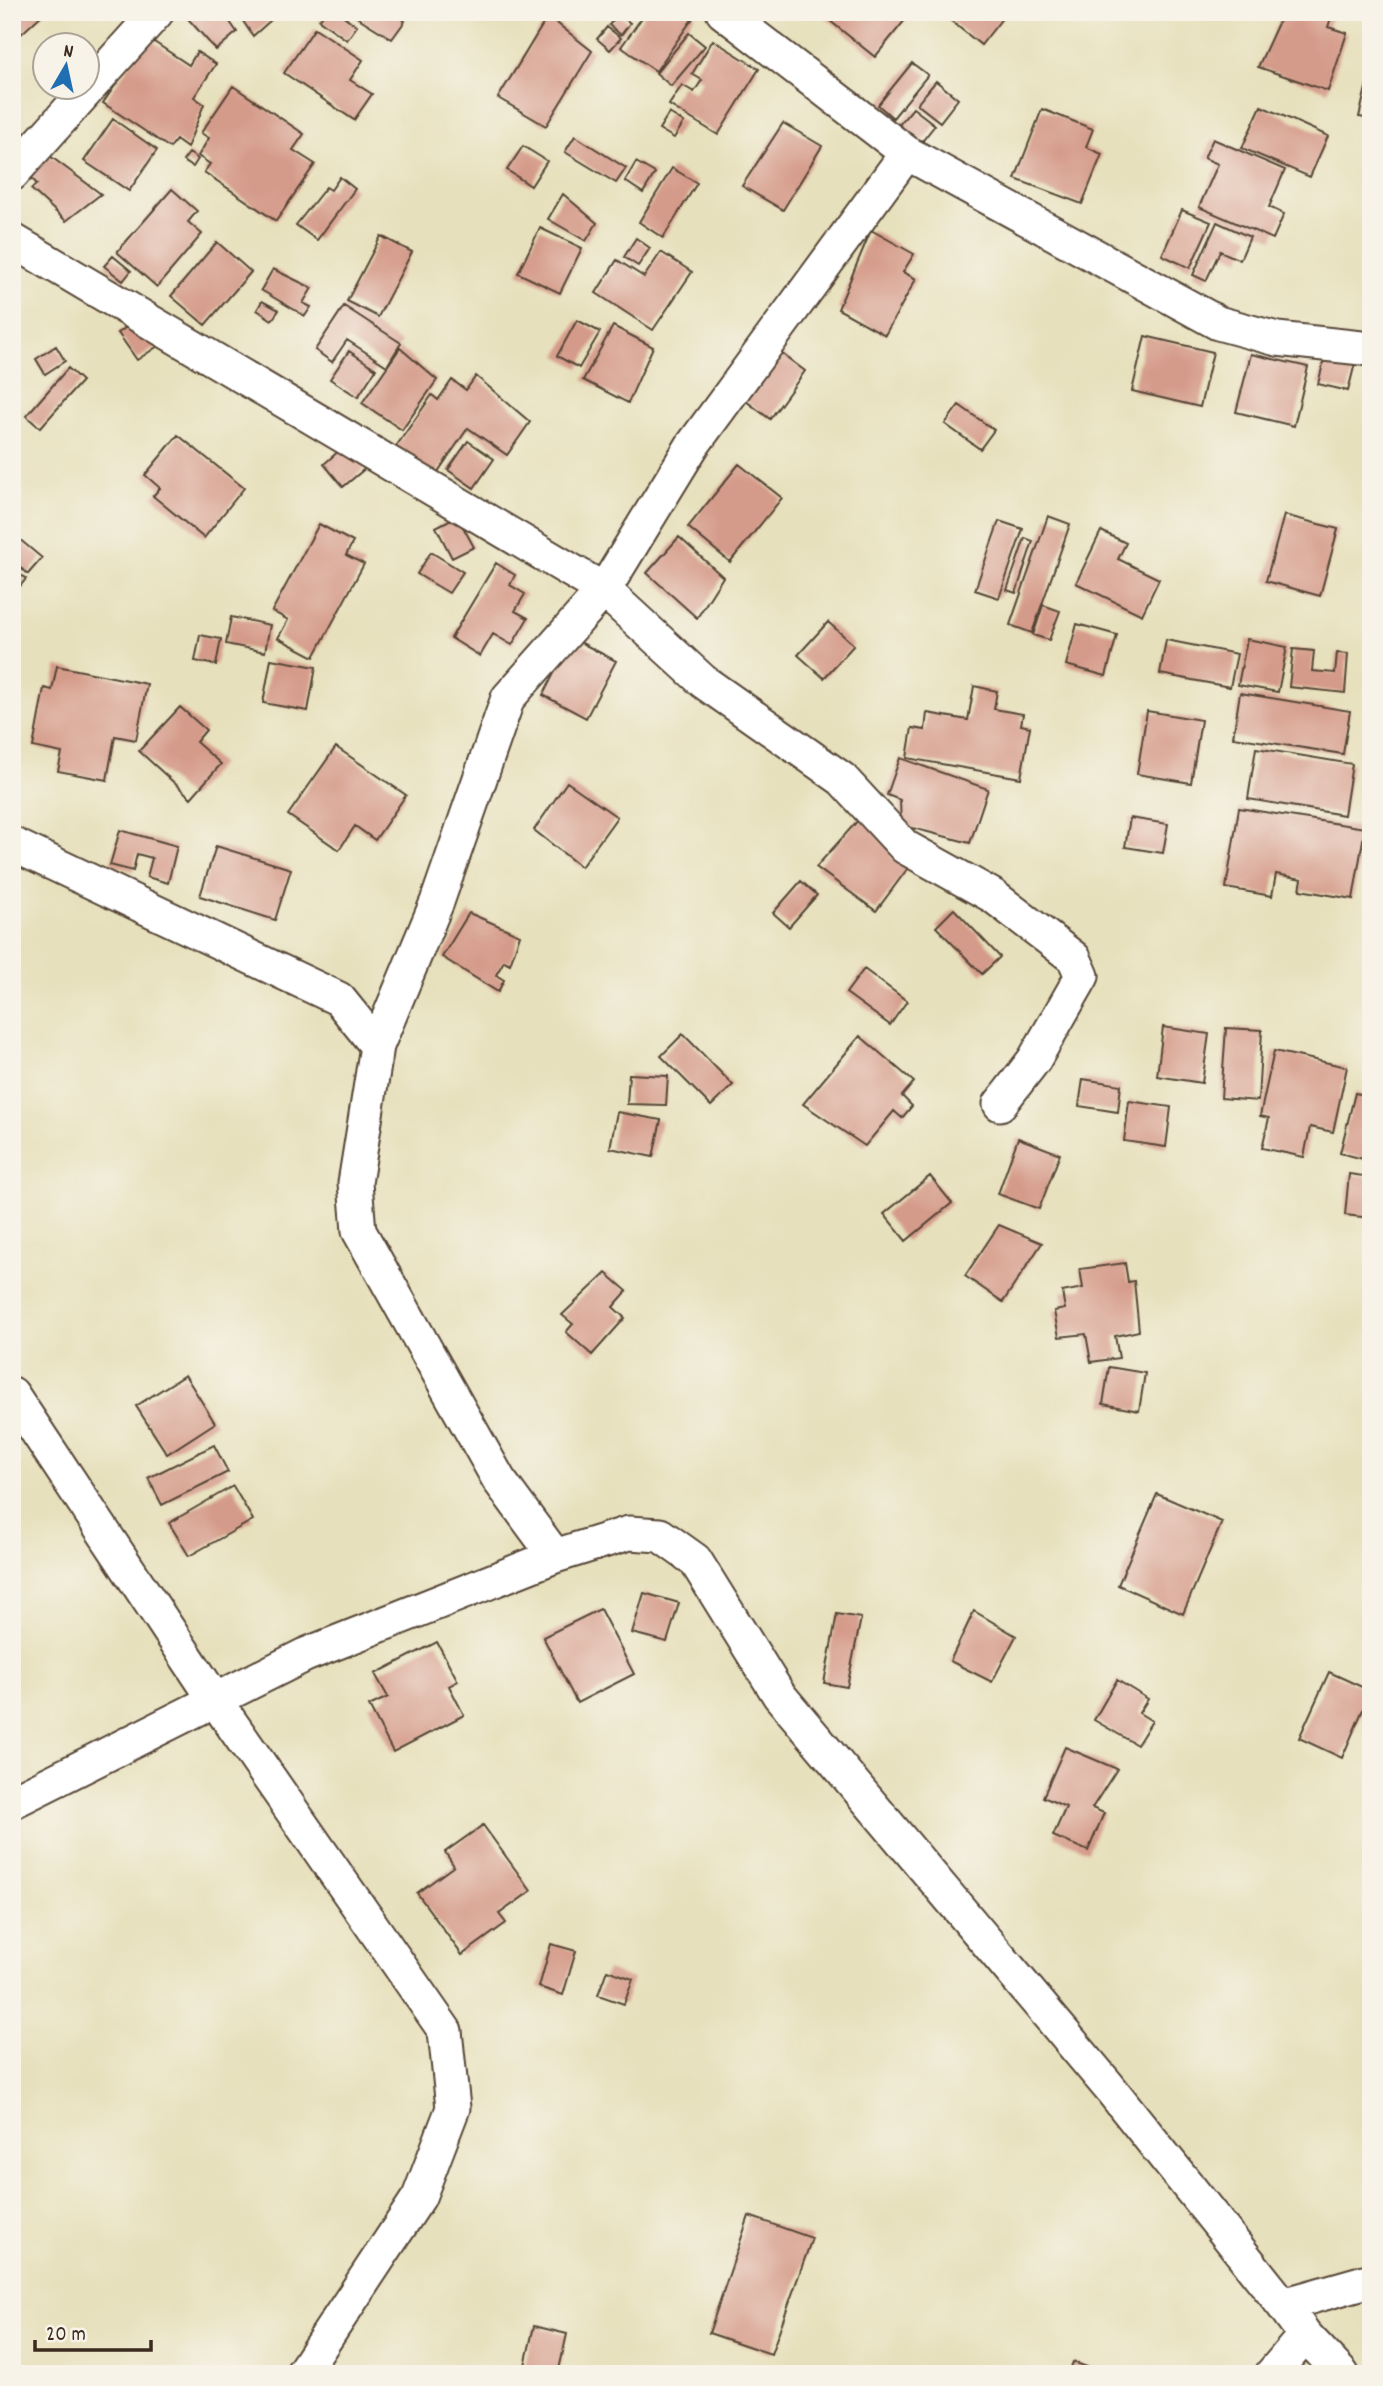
<svg xmlns="http://www.w3.org/2000/svg" width="1383" height="2386" font-family="Dekko,sans-serif">
<style>
.building{fill:#d59b8a}
.lines{fill:none;stroke-linecap:round;stroke-linejoin:round}
.street-casing{stroke:#554536;stroke-width:37}
.street{stroke:#fff;stroke-width:33}
</style>
<rect width="100%" height="100%" fill="#f7f3e8"/>
<filter id="ink" filterUnits="userSpaceOnUse"><feTurbulence type="fractalNoise" baseFrequency=".0143" numOctaves="2"/><feDisplacementMap in="SourceGraphic" scale="14" xChannelSelector="R" yChannelSelector="G"/><feConvolveMatrix kernelMatrix="1 2 1 2 8 2 1 2 1" color-interpolation-filters="sRGB"/></filter>
<filter id="wash" filterUnits="userSpaceOnUse"><feTurbulence type="fractalNoise" baseFrequency=".00686" numOctaves="4" result="noise"/><feDisplacementMap in="SourceGraphic" scale="28" xChannelSelector="R" yChannelSelector="G"/><feGaussianBlur stdDeviation="1.57" result="paint"/><feColorMatrix in="noise" values="0 0 0 0 0 0 0 0 0 0 0 0 0 0 0 0 0 1.4 0 .05"/><feComposite in="paint" operator="in"/></filter>
<g filter="url(#wash)">
<rect width="100%" height="100%" fill="#e7e0bc"/>
<g id="blocks">
<path class="building" d="M12 12H45L19 36 12 28Z
M182 12H223L237 32 216 50Z
M237 12H280L253 36Z
M325 12H338L357 26 347 40 319 20Z
M349 12H393L405 21 392 39Z
M646 12H692L695 15 656 71 621 47Z
M819 12H906L909 15 875 57Z
M940 12H1007L981 45Z
M1283 12H1333L1328 27 1347 33 1328 91 1258 67Z
M619 14 630 23 621 35 609 25Z
M548 16 592 51 546 126 498 98Z
M607 27 621 38 610 50 597 39Z
M315 28 363 60 350 80 372 94 354 120 284 73Z
M689 33 705 46 671 86 656 73Z
M148 38 189 65 197 52 216 64 194 97 204 104 187 148 176 140 170 148 103 103Z
M713 40 759 69 718 135 669 105 682 85 694 92 702 80 692 74Z
M912 63 928 75 893 118 878 105Z
M1370 71H1371V119L1359 117Z
M936 81 958 99 940 122 917 104Z
M233 86 304 134 293 150 315 164 276 221 204 172 210 164 198 156 209 138 201 133Z
M1261 106 1328 136 1310 177 1242 148Z
M913 108 935 125 920 144 898 126Z
M1042 109 1093 129 1086 147 1102 154 1082 204 1015 179Z
M669 113 684 122 674 138 659 129Z
M113 119 157 150 129 191 84 161Z
M783 123 822 146 783 210 742 186Z
M575 136 626 168 616 183 565 152Z
M1213 139 1285 170 1269 207 1284 214 1273 239 1199 207 1218 164 1204 158Z
M523 146 547 161 531 186 507 170Z
M46 153 101 194 66 221 31 189 37 184 27 174Z
M189 153 198 159 193 167 183 161Z
M636 162 655 173 643 193 625 181Z
M672 168 697 183 663 238 639 222Z
M340 177 355 189 317 240 296 225 326 187 331 190Z
M172 189 197 211 188 222 202 234 157 287 117 252Z
M563 194 597 223 586 241 548 219Z
M1182 210 1211 222 1190 268 1162 255Z
M1217 222 1250 237 1240 260 1220 251 1206 281 1193 275Z
M540 228 582 248 560 293 518 273Z
M871 230 914 254 903 272 916 279 885 335 838 309Z
M381 236 412 252 378 317 347 301Z
M636 238 650 248 638 266 624 257Z
M217 242 251 272 205 325 171 296Z
M661 252 692 272 653 330 596 293 617 260 644 277Z
M113 256 131 271 123 281 104 266Z
M273 269 312 288 303 303 311 307 305 316 261 290Z
M262 301 279 310 272 320 257 310Z
M344 306 401 343 387 366 347 340 332 362 315 350Z
M139 318 158 346 137 360 118 333Z
M577 320 600 332 579 368 557 356Z
M613 326 653 347 628 403 583 380Z
M1145 336 1213 352 1200 407 1132 391Z
M56 346 65 361 45 374 36 359Z
M400 348 437 380 402 430 362 403Z
M349 351 376 369 358 397 330 379Z
M1326 352 1356 359 1348 391 1318 384Z
M781 353 805 371 770 419 746 401Z
M1251 354 1308 367 1294 426 1236 412Z
M68 368 82 381 40 428 26 416Z
M476 376 530 422 507 455 468 428 435 476 395 448 432 395 438 400 452 380 466 390Z
M959 405 994 430 980 449 945 424Z
M178 435 244 488 204 538 153 496 160 488 145 475Z
M468 441 494 459 474 488 448 470Z
M349 442 368 466 343 487 324 464Z
M739 464 782 498 730 562 688 527Z
M1284 515 1338 529 1320 596 1266 581Z
M457 516 474 547 452 558 436 527Z
M1048 516 1070 524 1032 633 1010 625Z
M999 521 1023 529 999 598 975 590Z
M319 524 353 542 346 555 364 564 314 657 278 638 288 620 272 611Z
M1101 531 1126 543 1118 559 1159 579 1142 615 1076 583Z
M12 533 42 558 28 574 12 561Z
M679 537 723 577 697 618 647 573Z
M1025 538 1033 541 1016 593 1007 590Z
M431 552 463 572 449 593 417 574Z
M496 563 515 575 510 585 525 594 515 611 528 618 512 645 493 634 480 656 451 638Z
M12 568 26 579 12 596Z
M1043 605 1060 611 1049 640 1033 635Z
M231 617 270 625 265 652 226 644Z
M828 622 854 645 824 678 798 655Z
M1077 624 1117 635 1106 676 1066 665Z
M200 635 221 639 216 665 195 661Z
M572 638 616 661 586 718 543 695Z
M1247 639 1287 647 1278 692 1238 685Z
M1166 640 1237 654 1230 687 1160 674Z
M1293 649 1314 651 1312 671 1335 673 1337 653 1348 654 1345 693 1289 687Z
M271 659 316 667 308 711 263 703Z
M57 666 147 684 136 740 115 736 107 780 58 771 62 753 33 747 44 688 52 690Z
M974 686 997 691 994 709 1023 714 1021 725 1030 727 1021 778 907 758 912 728 925 730 927 713 968 720Z
M1240 693 1350 711 1343 754 1233 737Z
M180 707 206 730 196 742 221 764 191 798 139 751Z
M1147 711 1201 720 1191 783 1137 774Z
M336 747 406 795 375 840 355 826 339 850 288 815Z
M1256 748 1352 764 1344 815 1248 799Z
M900 758 988 789 970 843 901 825 900 800 887 795Z
M567 782 617 817 581 867 534 830Z
M1239 808 1365 828 1353 899 1300 890 1302 879 1276 874 1272 896 1226 888Z
M1130 818 1168 824 1163 853 1125 847Z
M859 819 897 846 890 855 908 868 876 911 816 867Z
M120 830 177 846 168 883 147 877 152 858 137 854 133 871 110 865Z
M216 846 291 869 275 920 200 896Z
M801 881 817 895 789 927 773 913Z
M954 909 1000 957 982 974 936 927Z
M469 913 520 935 510 964 504 961 496 975 504 980 498 992 442 957Z
M864 969 907 1001 890 1025 846 993Z
M1163 1027 1209 1034 1202 1083 1157 1076Z
M1226 1028 1262 1030 1258 1101 1221 1098Z
M683 1034 733 1085 711 1106 661 1056Z
M860 1036 914 1082 902 1096 912 1106 902 1118 894 1111 865 1146 803 1104Z
M1274 1051 1347 1067 1333 1132 1310 1127 1304 1157 1262 1148 1269 1118 1260 1116Z
M629 1074 668 1076 666 1105 627 1104Z
M1083 1079 1121 1085 1118 1112 1079 1106Z
M1355 1093 1371 1096V1161L1340 1153Z
M1129 1101 1171 1107 1166 1147 1124 1141Z
M617 1112 661 1120 653 1157 610 1148Z
M1018 1138 1060 1154 1039 1209 998 1194Z
M1349 1174 1371 1177V1218L1345 1215Z
M930 1176 952 1203 906 1241 884 1214Z
M999 1225 1042 1243 1003 1302 965 1276Z
M1125 1263 1128 1282 1134 1281 1139 1331 1115 1336 1119 1358 1091 1362 1086 1334 1059 1337 1054 1311 1065 1309 1062 1292 1083 1288 1080 1269Z
M606 1273 627 1291 613 1307 625 1318 592 1355 566 1332 573 1324 562 1315Z
M1109 1367 1145 1373 1139 1411 1103 1404Z
M185 1375 215 1423 167 1454 136 1406Z
M214 1445 228 1472 162 1505 148 1478Z
M233 1486 253 1520 189 1556 169 1523Z
M1157 1494 1222 1522 1183 1614 1118 1585Z
M644 1593 679 1603 667 1642 632 1633Z
M600 1609 634 1674 577 1703 543 1637Z
M974 1611 1016 1636 992 1682 950 1661Z
M837 1614 861 1618 847 1687 824 1683Z
M437 1642 458 1681 449 1686 464 1715 393 1752 369 1706 388 1697 375 1674Z
M1329 1672 1371 1691 1342 1758 1299 1738Z
M1117 1680 1148 1699 1139 1713 1152 1721 1137 1745 1094 1720Z
M1065 1747 1117 1769 1092 1808 1104 1813 1088 1851 1053 1836 1066 1807 1043 1797Z
M483 1825 531 1891 499 1914 506 1923 462 1955 417 1893 454 1866 445 1852Z
M551 1944 576 1951 563 1995 539 1987Z
M607 1970 633 1979 624 2004 598 1995Z
M749 2216 812 2238 771 2354 709 2333Z
M534 2326 567 2334 558 2374H523Z
M1073 2362 1104 2373V2374H1068Z"/>
</g>
</g>
<g filter="url(#ink)">
<use href="#blocks" fill-opacity="0" stroke="#554536" stroke-width="2"/>
<g class="lines">
<g class="street-casing">
<path id="street" d="M723 12 907 153 1218 323 1277 339 1371 349
M12 174 157 12
M12 240 604 590 704 682 842 779 905 847 993 896 1074 958 1082 976 1034 1060 1000 1104
M12 844 339 999 377 1046
M12 1394 215 1700 445 2031 453 2108 419 2197 302 2374
M555 1556 499 1480 359 1231 355 1183 377 1046 437 902 508 698 604 590 692 446 907 153
M12 1802 305 1655 555 1556 629 1533 660 1535 695 1560 779 1695 1109 2087 1283 2305 1305 2335 1342 2374
M1283 2305 1371 2280
M1272 2374 1305 2335"/>
</g>
<use href="#street" class="street"/>
</g>
</g>
<rect width="1383" height="2386" fill="none" stroke="#f7f3e8" stroke-width="42"/>
<g transform="translate(66 66) rotate(9)"><circle r="33" fill="#f7f3e8" stroke="#aca397" stroke-width="2"/>
<path d="M0-5L12 26L0 18L-12 26Z" fill="#1f6fb2"/>
<text y="-10" font-size="19" font-weight="bold" text-anchor="middle" fill="#3b2a1e">N</text>
</g>
<path d="M35 2340v10h116v-10" fill="none" stroke="#3b2a1e" stroke-width="3.5"/>
<text x="46" y="2340" font-size="21" fill="#3b2a1e" stroke="#f7f3e8" stroke-width="5" paint-order="stroke">20 m</text>
</svg>
